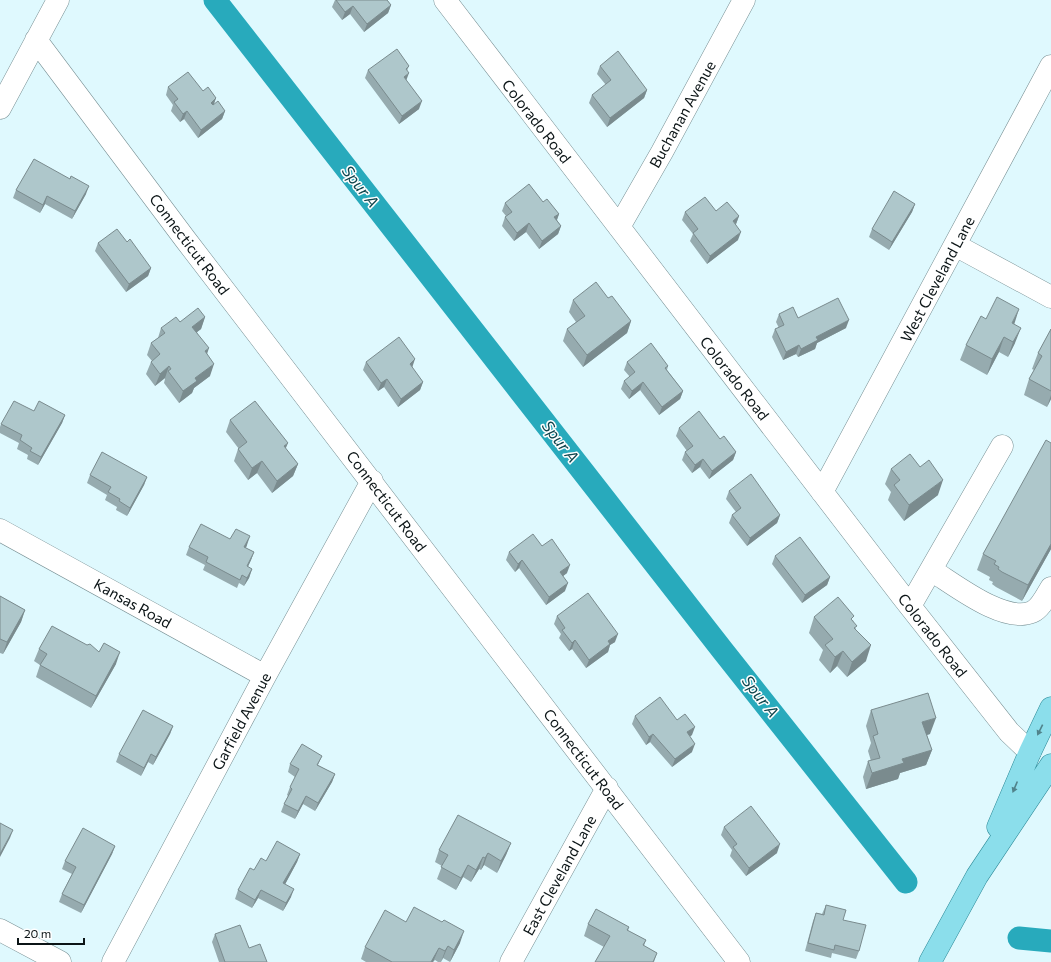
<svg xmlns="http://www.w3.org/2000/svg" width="1051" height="962" font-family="Commissioner,sans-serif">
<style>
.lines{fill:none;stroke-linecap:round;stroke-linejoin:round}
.canal{stroke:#28aabc;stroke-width:23}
.minor-casing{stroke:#789094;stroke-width:23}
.major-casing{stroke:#2c8997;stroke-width:23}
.minor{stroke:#fff;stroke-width:22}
.major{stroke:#8bdeeb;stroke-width:22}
.wall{fill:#96abaf}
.shaded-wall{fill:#7a8b8e}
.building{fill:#aec7cb;stroke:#7a8b8e}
.oneway{fill:#51838b}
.labels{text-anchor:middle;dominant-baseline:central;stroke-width:3;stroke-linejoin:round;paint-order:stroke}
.street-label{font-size:15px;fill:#0b1416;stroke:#fff}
.water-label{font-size:16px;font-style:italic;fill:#0f454d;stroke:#fff}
</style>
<rect width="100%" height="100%" fill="#dff9fe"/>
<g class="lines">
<path class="canal" d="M215 0 723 651 906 882
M1019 938 1051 941"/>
<g class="minor-casing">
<path id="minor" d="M445 0 902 596 1009 732 1030 752
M36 40 185 239 739 962
M0 108 58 0
M619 227 662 152 744 0
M955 245 1051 297
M822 492 1051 66
M0 530 265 676
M931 570C954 584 1004 624 1032 612 1041 608 1046 596 1051 588
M910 606 1002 446
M0 930 60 962
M113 962 265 676 372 481
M511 962 607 788"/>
</g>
<g class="major-casing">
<path id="major" d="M998 827 1030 752 1051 708
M930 962 977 876 1051 765"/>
</g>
<use href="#minor" class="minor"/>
<use href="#major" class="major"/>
</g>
<path class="wall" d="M335 0H387L391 5 388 13 364 32 350 14 342 20 332 7Z
M409 66 407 71 406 80 419 109 399 124 365 78 368 70Z
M600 66 647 90 644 98 607 127 589 103 592 95 606 85 597 74Z
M168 87 216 98 214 104 225 111 222 119 198 138 184 119 180 122 171 111 173 105 166 95Z
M16 190 86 194 72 219 45 204 40 213 13 198Z
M543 202 559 214 557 220 561 226 558 234 539 249 526 232 514 241 502 226 505 217 506 216 502 211 505 203Z
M915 204 912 212 889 250 869 237 872 229Z
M716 211 739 216 736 224 738 240 707 264 690 241 693 234 682 220 685 212Z
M127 242 151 268 148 276 126 292 95 251 98 243Z
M608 298 631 321 627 333 583 367 563 341 567 329 576 322 569 312 573 300Z
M779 314 798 318 846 328 817 343 815 349 798 357 796 354 783 360 772 337 775 329 779 328 776 322Z
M205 317 201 329 197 332 207 354 210 376 194 388 192 393 179 403 164 383 165 379V378L155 386 146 374 151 362 152 361 147 355 151 343 158 338 161 328 180 322Z
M986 319 1014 324 1015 343 1008 357 999 352 987 375 960 360 966 345Z
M1051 329V399L1047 407 1024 395 1029 379 1034 370 1032 369 1038 353Z
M366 362 412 368 423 382 420 390 398 407 384 387 378 391 363 370Z
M627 362 668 366 667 370 683 391 680 399 659 415 640 390 629 399 621 389 624 381 630 377 624 370Z
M34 411 65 415 62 423 38 465 27 459 28 455 17 449 19 443 0 433V427L1 424Z
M230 420 286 449 298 464 293 476 272 493 257 473 248 480 234 461 238 449H239L226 432Z
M679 428 720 439 736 452 733 460 709 479 700 467 692 473 682 460 685 452 687 451 676 436Z
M1051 443V549L1022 601 996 587 992 584 993 582 989 580 990 577 977 570 983 554Z
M891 469 938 495 904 521 888 500 891 492 885 484Z
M90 475 147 477 144 485 127 516 116 510 117 507 105 500 107 495 87 483Z
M729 491 780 515 777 523 747 546 729 523 732 515 736 512 726 499Z
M230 539 247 545 246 548 254 552 251 560 248 567 252 569 249 578 244 586 239 583 237 588 203 570 205 565 186 555 189 547Z
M542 546 567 573 563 576 565 591 546 605 519 568 515 572 506 560 509 552Z
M775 556 830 577 827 585 802 603 772 564Z
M0 596 25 610 21 622 3 654 0 653Z
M557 616 615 642 610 645 608 652 586 668 572 649 569 651 559 638 561 634 554 624Z
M814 617 853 620 866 661 847 677 837 666 830 673 819 660 823 650 809 633Z
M39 649 99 652 116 664 91 708 36 677 40 665 34 661Z
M871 710 930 734 927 735 932 750 926 765 900 773 898 779 866 789 863 777 868 761H871L868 751 871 743 866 726Z
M635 716 677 720 692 735 689 736 692 752 672 767 650 742 646 745 632 724Z
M173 726 170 734 153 765 148 762 141 776 116 762 119 754Z
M322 756 318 765 335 774 332 782 315 811 303 804 295 819 281 812 284 804 288 796 287 795 290 787 295 777 288 772 290 764Z
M724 827 777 853 746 876 730 856 732 850 721 835Z
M511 843 506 855 497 873 484 865 481 870 479 869 471 882 463 877 456 890 437 879 442 866 435 862 439 850Z
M115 846 112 854 81 913 59 902 62 894 72 874 62 869 65 861Z
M300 854 297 862 285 884 291 897 283 911 258 898 252 908 235 899 238 890 254 870 266 861Z
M826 905 843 920 859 951 856 959 832 953 831 958 805 951 813 921 816 913 822 914Z
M406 922 460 943 450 962 443 958 441 962H438L435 960 433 962H366L361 959 365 947Z
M588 924 629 927 628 931 646 940 644 946 657 953 654 962H595L604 947 584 936Z
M215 934 249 948 267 962H219L212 942Z"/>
<path class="shaded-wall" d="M391 5 388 13 364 32 367 24Z
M353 6 350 14 342 20 345 12Z
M409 73 406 81 404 77Z
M647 90 644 98 607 127 610 118Z
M216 98 213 106 211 103Z
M422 101 419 109 399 124 402 116Z
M187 111 184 119 180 122 183 114Z
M225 111 222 119 198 138 201 130Z
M89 186 86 194 72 219 75 211Z
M47 196 45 204 40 213 43 205Z
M915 204 912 212 889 250 892 242Z
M559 214 556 222 554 217Z
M739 216 736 224 733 221Z
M529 223 526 232 514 241 517 233Z
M561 226 558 234 539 249 542 241Z
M741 232 738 240 707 264 710 256Z
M151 268 148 276 126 292 129 284Z
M1019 309 1014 325 1012 323Z
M205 317 201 329 188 339 192 327Z
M849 320 846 328 817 343 815 349 798 357 801 349 816 337Z
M631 321 627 333 583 367 587 355Z
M1021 328 1015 343 1008 357 1013 342Z
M1004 337 999 352 987 375 992 359Z
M799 345 796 354 783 360 786 352Z
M209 348 205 360V351Z
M415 359 412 368 410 364Z
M214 364 210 376 194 388 192 393 179 403 183 391 195 378Z
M169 366 165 378 155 386 160 374Z
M387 379 384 387 378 391 381 383Z
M423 382 420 390 398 407 401 399Z
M643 382 640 390 629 399 632 391Z
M683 391 680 399 659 415 662 407Z
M1051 395V399L1047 407Z
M65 415 62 423 38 465 41 457Z
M288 443 283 455 284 446Z
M736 452 733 460 709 479 712 471Z
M703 459 700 467 692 473 695 465Z
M262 461 257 473 248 480 252 468Z
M298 464 293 476 272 493 277 481Z
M147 477 144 485 127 516 130 508Z
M943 480 938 495 904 521 909 505Z
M780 515 777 523 747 546 750 538Z
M250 536 247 545 242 555 244 547Z
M1051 544V549L1022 601 1028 585Z
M254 552 251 560 244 574 247 566Z
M522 560 519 568 515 572 518 564Z
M570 565 567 573 558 580 560 572Z
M252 569 249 578 244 586 247 578Z
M830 577 827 585 802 603 805 595Z
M568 583 565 591 546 605 549 597Z
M25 610 21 622 3 654 7 642Z
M618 634 615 642 610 645 608 652 586 668 589 660 608 641Z
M575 640 572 649 569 651 572 643Z
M871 645 866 661 847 677 852 662Z
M843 651 837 666 830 673 835 657Z
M120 652 116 664 91 708 96 696Z
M936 718 930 734 916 738 922 722Z
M173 726 170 734 153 765 156 757Z
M695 727 692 735 684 741 687 732Z
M653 734 650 742 646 745 649 737Z
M695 744 692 752 672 767 675 759Z
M932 750 926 765 900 773 898 779 866 789 872 773 902 759Z
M151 754 148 762 141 776 144 768Z
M335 774 332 782 315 811 318 803Z
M306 796 303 804 295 819 298 811Z
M13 830 10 838 0 857V854Z
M511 843 506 855 497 873 501 861Z
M780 844 777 853 746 876 749 868Z
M115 846 112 854 81 913 84 905Z
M488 853 484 865 481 870 485 858Z
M300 854 297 862 281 892 283 883Z
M483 857 479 869 471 882 476 870Z
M468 865 463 877 456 890 461 878Z
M294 889 291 897 283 911 286 903Z
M261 890 258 898 252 908 255 900Z
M464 931 460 943 450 962 454 950Z
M448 946 443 958 441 962 445 951Z
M439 948 433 962H431Z"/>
<path class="building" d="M336 0H387L391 5 367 24 353 6 345 12Z
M397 49 409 66 406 69 409 73 404 77 422 101 402 116 368 70Z
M618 51 647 90 610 118 592 95 611 80 600 66Z
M188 72 203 91 208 87 216 98 211 103 213 105 218 101 225 111 201 130 187 111 183 114 174 102 178 99 168 87Z
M34 159 70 179 71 176 89 186 75 211 47 196 43 205 16 190Z
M529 184 543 202 547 199 559 214 554 217 561 226 542 241 529 223 517 233 505 217 512 212 505 203Z
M894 191 915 204 892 242 872 229Z
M705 197 716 211 727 202 739 216 733 221 741 232 710 256 693 233 698 229 685 212Z
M117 229 127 242 130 239 151 268 129 284 98 243Z
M596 282 608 298 612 296 631 321 587 355 567 329 585 316 573 300Z
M997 297 1019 309 1012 323 1021 328 1013 342 1004 337 992 359 966 345 981 316 986 319Z
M838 298 849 320 816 337 818 340 801 349 799 345 786 352 775 329 784 325 779 314 793 307 798 318Z
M198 308 205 317 192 327 209 348 205 351 214 364 195 378 197 381 183 391 168 371 171 369 169 366 160 374 151 362 160 354 151 343 165 333 161 328 176 317 180 322Z
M1051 329V391L1029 379 1042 356 1038 353Z
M399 337 415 359 410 364 423 382 401 399 387 379 381 383 366 362Z
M651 343 668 366 665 368 683 391 662 407 643 382 632 391 624 381 635 372 627 362Z
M14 401 34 411 39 401 65 415 41 457 30 451 32 448 20 440 22 435 1 424Z
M255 401 288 443 284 446 298 464 277 481 262 461 252 468 238 449 247 442 230 420Z
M699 411 720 439 724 436 736 452 712 471 703 459 695 465 685 452 693 446 679 428Z
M1046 440 1051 443V544L1028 585 1002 572 998 569 999 567 994 564 996 561 983 554Z
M102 452 147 477 130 508 119 501 120 499 108 492 111 487 90 475Z
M910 454 920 467 929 460 943 480 909 505 894 485 900 480 891 469Z
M751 474 780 515 750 538 732 515 741 508 729 491Z
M201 524 230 539 236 529 250 536 244 547 254 552 247 566 252 569 247 578 242 575 240 580 206 562 208 557 189 547Z
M533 534 542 546 552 539 570 565 560 572 568 583 549 597 522 560 518 564 509 552Z
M800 537 830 577 805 595 775 556Z
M588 593 618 634 608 641 610 644 589 660 575 640 572 643 562 630 565 628 557 616Z
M0 596 25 610 7 642 0 639Z
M838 597 854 616 851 619 857 626 854 628 871 645 852 662 843 651 835 657 825 645 833 639 814 617Z
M52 626 87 645 90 644 99 652 104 643 120 652 96 696 40 665 47 654 39 649Z
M928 693 936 718 922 722 932 750 902 759 904 763 872 773 868 761 880 758 873 736 878 734 871 710Z
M660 697 677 720 685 714 695 727 687 732 695 744 675 759 653 734 649 737 635 716Z
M143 710 173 726 156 757 151 754 144 768 119 754Z
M302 744 322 756 317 765 335 774 318 803 306 796 298 811 284 804 292 789 290 787 299 769 290 764Z
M751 806 780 844 749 868 733 847 737 844 724 827Z
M458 815 511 843 501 861 488 853 485 858 483 857 476 870 468 865 461 878 441 867 448 855 439 850Z
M0 823 13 830 0 854Z
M83 828 115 846 84 905 62 894 76 867 65 861Z
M277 841 300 854 283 883 294 889 286 903 261 890 255 900 238 890 250 868 254 870 261 858 266 861Z
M826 905 846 910 843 920 866 925 859 951 835 945 834 950 808 943 816 913 824 915Z
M414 907 442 922 444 920 464 931 454 950 448 946 445 951 439 948 431 962H392L365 947 385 910 406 922Z
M596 909 629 927 627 930 646 940 643 945 657 953 653 962H595L610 936 588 924Z
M240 925 249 948 260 944 267 962H225L215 934Z"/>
<defs><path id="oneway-solid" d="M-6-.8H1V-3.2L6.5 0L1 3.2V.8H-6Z"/></defs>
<g class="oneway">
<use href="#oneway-solid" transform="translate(1040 730) rotate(116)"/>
<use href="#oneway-solid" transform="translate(1015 787) rotate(113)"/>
</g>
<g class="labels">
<g class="street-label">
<text transform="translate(682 114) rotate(-61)">Buchanan Avenue</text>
<text transform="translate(537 121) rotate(52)">Colorado Road</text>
<text transform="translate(190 244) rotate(53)">Connecticut Road</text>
<text transform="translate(937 279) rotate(-62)">West Cleveland Lane</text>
<text transform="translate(735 378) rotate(52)">Colorado Road</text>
<text transform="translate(387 501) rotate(53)">Connecticut Road</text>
<text transform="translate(133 603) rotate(29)">Kansas Road</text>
<text transform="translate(933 635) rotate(52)">Colorado Road</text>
<text transform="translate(241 721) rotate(-62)">Garfield Avenue</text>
<text transform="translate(584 759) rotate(53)">Connecticut Road</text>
<text transform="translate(559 875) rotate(-61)">East Cleveland Lane</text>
</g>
<g class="water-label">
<text transform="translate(361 186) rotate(52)">Spur A</text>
<text transform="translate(561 441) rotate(52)">Spur A</text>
<text transform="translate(761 696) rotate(52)">Spur A</text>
</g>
</g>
<path d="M18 938v6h66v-6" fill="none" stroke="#0b1416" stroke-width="2"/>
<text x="24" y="938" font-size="12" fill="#0b1416" stroke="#ffffff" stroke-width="3" paint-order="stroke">20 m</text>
</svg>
